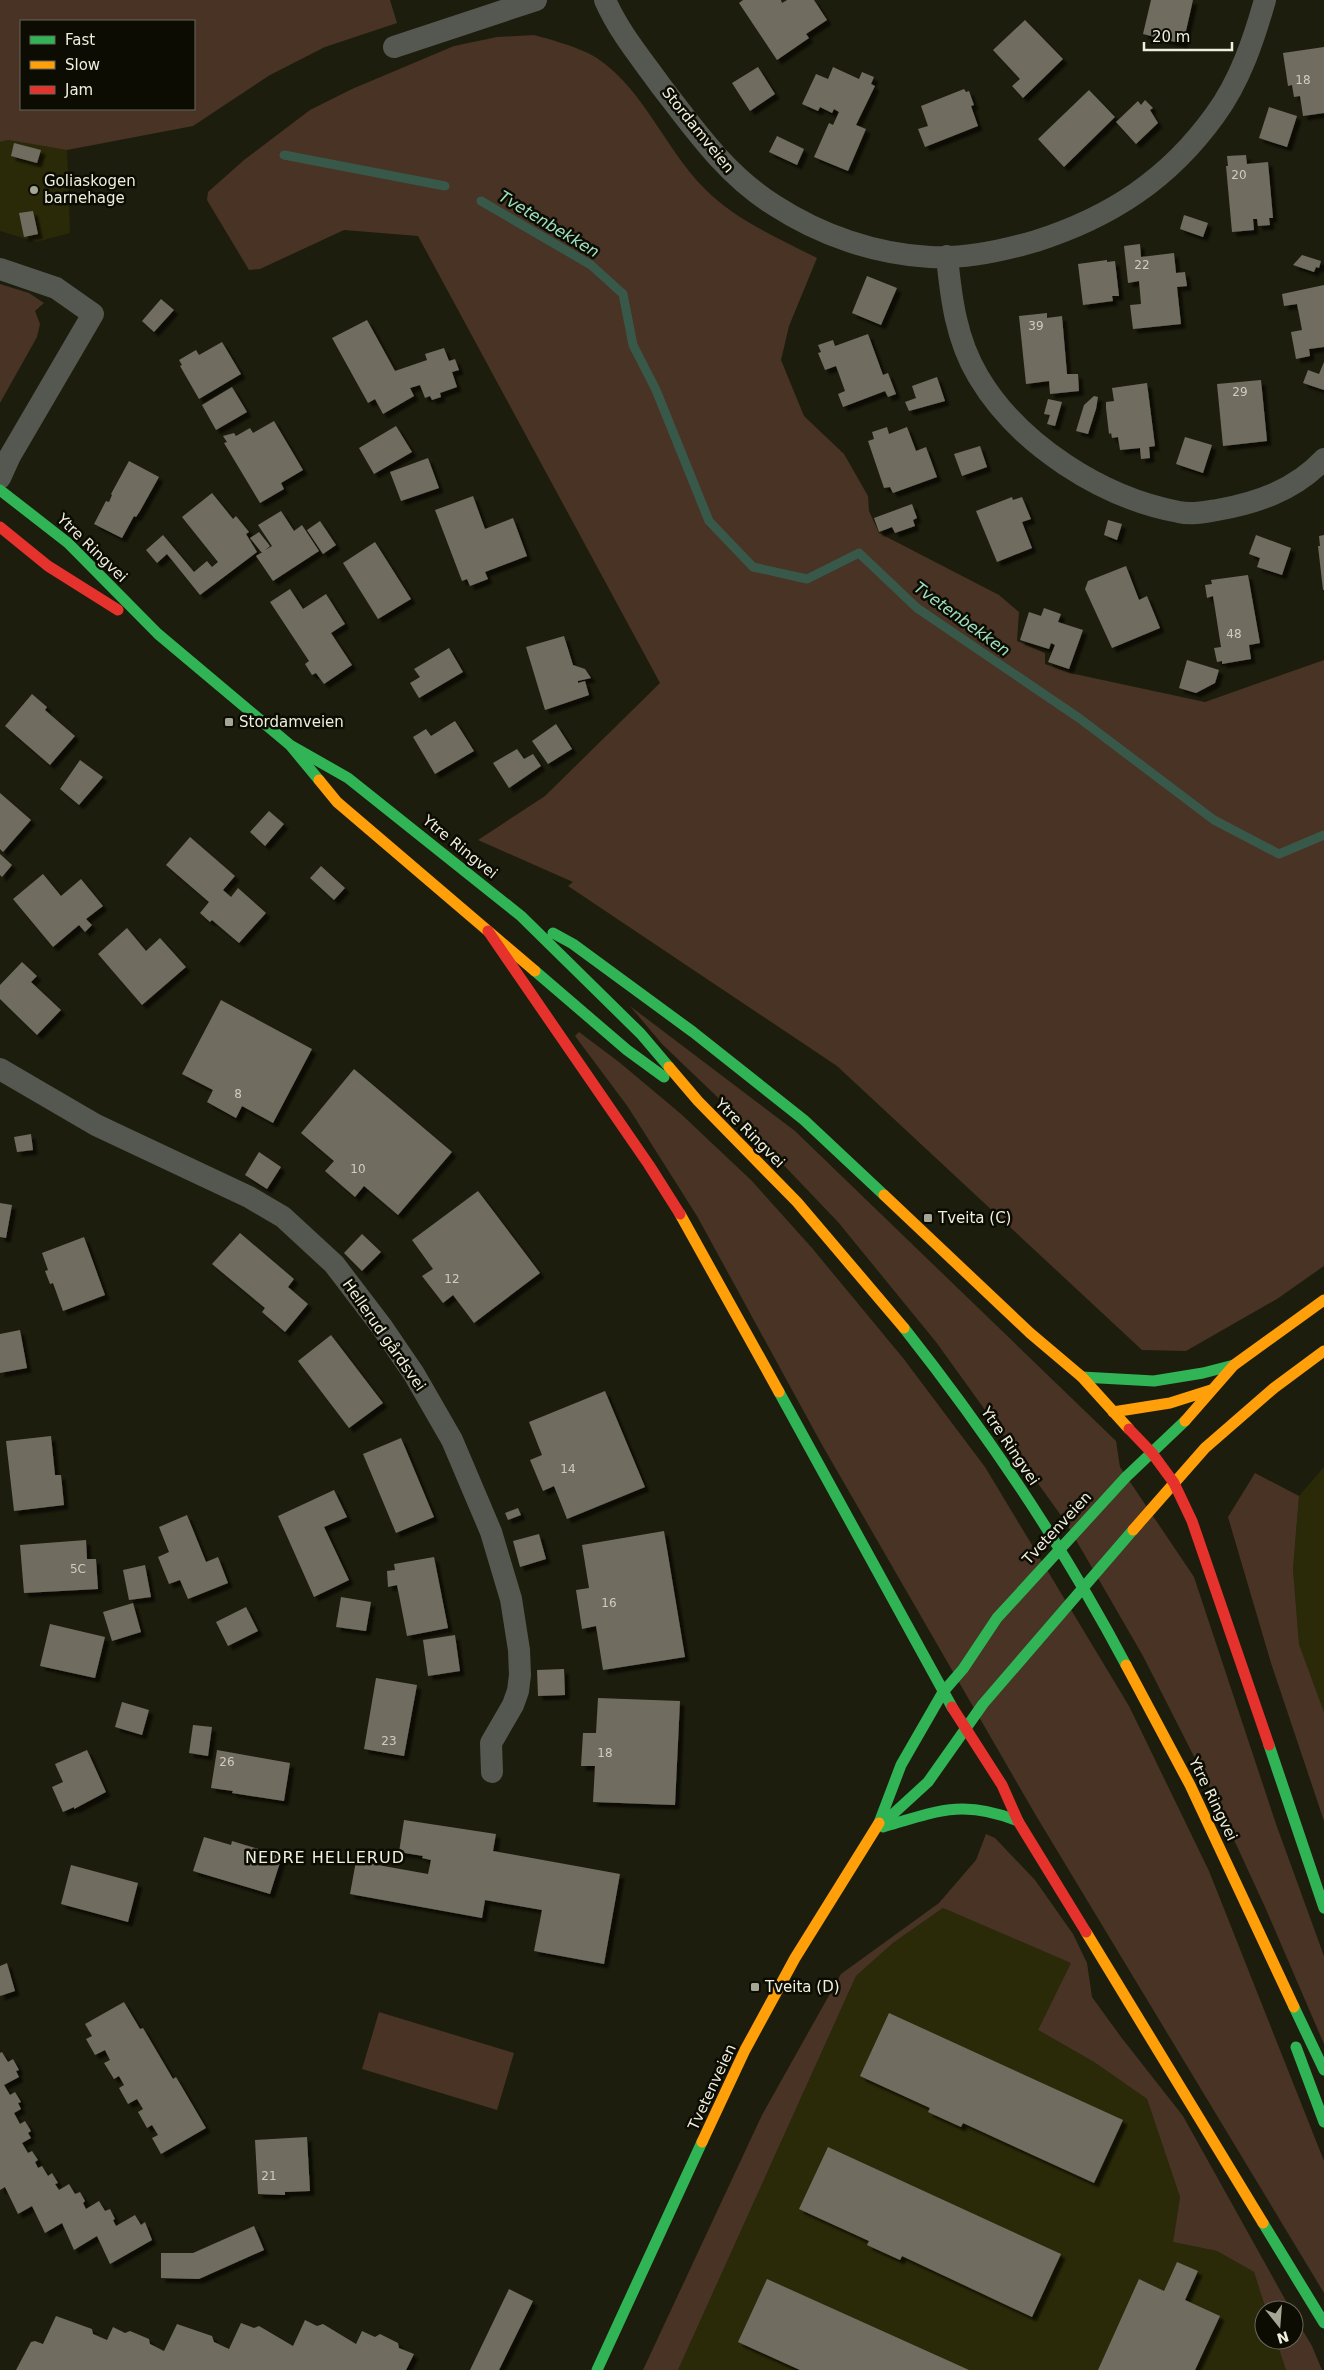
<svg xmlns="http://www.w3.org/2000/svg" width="1324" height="2370" font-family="'DejaVu Sans',sans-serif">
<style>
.built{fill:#2a2a08}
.green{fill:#483325;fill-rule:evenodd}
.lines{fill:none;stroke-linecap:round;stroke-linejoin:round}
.stream{stroke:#385949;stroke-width:9}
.building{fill:#706c60;filter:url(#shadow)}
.street{stroke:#555850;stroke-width:22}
.fast{stroke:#30b455;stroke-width:11}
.slow{stroke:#ff9f0a;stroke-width:11}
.jam{stroke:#e5322d;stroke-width:11}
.poi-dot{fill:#a5a695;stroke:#0c0c03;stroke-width:2}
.labels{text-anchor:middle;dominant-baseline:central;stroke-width:5;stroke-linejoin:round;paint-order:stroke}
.number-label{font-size:12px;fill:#cecebe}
.street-label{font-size:15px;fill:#eeefde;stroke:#0c0c03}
.poi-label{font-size:15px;fill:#eeefde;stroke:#0c0c03;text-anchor:start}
.water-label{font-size:16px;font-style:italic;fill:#9de0c2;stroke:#0c0c03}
.neighbourhood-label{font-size:16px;letter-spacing:1px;fill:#eeefde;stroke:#0c0c03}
</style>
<defs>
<filter id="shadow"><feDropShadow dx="4.5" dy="4.5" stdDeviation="1" flood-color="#0009"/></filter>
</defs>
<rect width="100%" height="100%" fill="#1d1d0d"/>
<path class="built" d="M8 140 67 150 70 233 36 242 0 231V142Z
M1324 1467V1712L1299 1644 1293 1569 1299 1496Z
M943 1908 1072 1963 1038 2030 1094 2062 1147 2099 1180 2197 1173 2242 1217 2251 1254 2272 1266 2310H1264V2340H1276L1286 2370H678L856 1976 893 1943Z"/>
<path class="green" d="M0 0H390L397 23 325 47 270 75 193 126 67 150 8 140 0 142ZM21 21H194V109H21Z
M534 35C553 40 570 45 588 53 639 79 664 148 704 188 735 220 778 238 817 258L789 326 781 360 804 416 844 454 868 496 869 511 879 533 999 595 1019 612 1017 641 1045 653V664L1070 673 1205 702 1324 660V1266L1277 1299 1186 1351 1142 1350 837 1066 568 886 573 882 478 840 545 796 660 683 418 236 344 230 260 269 249 270 207 200 208 192 244 160 310 110 352 89 454 46 497 37Z
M0 284 29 293 44 303 35 311 40 324 37 337 0 403Z
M630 1006 795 1131 1116 1441 1120 1467 1194 1577 1276 1824 1324 1956V2044L1265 1907 1211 1790 1143 1656 1065 1521 936 1342 838 1222 733 1112 662 1044Z
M579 1032 619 1062 681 1114 752 1181 812 1248 903 1358 985 1467 1129 1706 1209 1871 1324 2161V2293L1035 1814 821 1443 697 1216 628 1107 575 1036Z
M1255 1473 1299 1496 1293 1569 1299 1644 1324 1712V1821L1271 1663 1228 1517Z
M986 1834 995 1838 1035 1880 1073 1934 1087 1963 1092 1997 1121 2037 1183 2116 1291 2310H1266L1254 2272 1217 2251 1173 2242 1180 2197 1147 2099 1094 2062 1038 2030 1071 1963 943 1908 893 1943 856 1976 678 2370H643L762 2115 841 1974 939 1903 976 1860Z
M379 2012 514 2053 497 2110 362 2069Z
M1294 2316 1312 2346 1322 2370H1286L1276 2340H1294Z"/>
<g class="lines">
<path class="stream" d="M284 155 445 186
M481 201 591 265 623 294 633 345 656 390 709 521 753 567 807 579 859 553 917 608 1079 718 1214 820 1279 854 1324 835"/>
</g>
<path class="building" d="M743 0H781L782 3 787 0H814L827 20 806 34 809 38 777 60 739 3Z
M1151 0H1193L1183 44 1143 34Z
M1025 20 1063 59 1023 98 1012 86 1020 79 993 50Z
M1324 47V113L1303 116 1300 96 1294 97 1292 85 1288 86 1283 53Z
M758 67 775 94 750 111 732 83Z
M833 67 859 79 862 72 874 77 871 84 875 86 856 125 866 129 848 171 814 157 829 123 833 125 839 112 834 109 832 113 820 107 818 111 802 104 816 74 828 79Z
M964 89 966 92 969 91 974 105 971 106 978 126 925 147 918 129 928 126 921 106Z
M1089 90 1115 117 1064 167 1038 139Z
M1145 100 1153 108 1150 110 1158 123 1136 144 1116 122 1138 101 1141 105Z
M1269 107 1297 116 1287 147 1259 138Z
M777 136 804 149 797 165 769 152Z
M14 143 41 150 37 163 11 156Z
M1246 155 1247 164 1268 162 1273 218H1269L1270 225 1258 226 1257 219H1253L1254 230 1232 232 1226 166H1228L1227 156Z
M33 211 38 234 24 237 19 213Z
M1184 215 1208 223 1203 237 1180 229Z
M1140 244 1141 257 1174 253 1176 273 1185 272 1187 286 1177 287 1181 324 1133 329 1130 305 1141 304 1139 281 1128 283 1124 246Z
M1302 255 1321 261 1319 268 1316 267 1314 272 1293 265Z
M1107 260V262L1115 261 1119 296H1112L1113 301 1083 305 1078 264Z
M867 276 897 288 881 325 852 313Z
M1324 285V347L1309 349 1310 356 1296 359 1291 332 1302 330 1297 304 1284 306 1282 294Z
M161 299 174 310 154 332 142 321Z
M1047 313V318L1062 316 1067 374H1078L1079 391 1050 394 1049 381 1026 384 1019 316Z
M367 320 395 371 427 360 425 354 444 348 449 361 455 359 459 370 452 372 457 387 440 393 441 397 432 400 430 396 425 398 420 385 410 388 414 396 383 414 375 399 368 403 332 338Z
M868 334 883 375 888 373 896 394 888 397 885 391 843 407 838 394 845 391 836 366 825 370 818 353 821 352 818 345 833 340 835 346Z
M222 342 241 374 199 399 180 366 182 365 179 360 196 350 199 355Z
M1324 362V390L1303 383 1308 370 1319 374Z
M937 377 945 401 909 411 905 402 916 398 912 386Z
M1261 380 1267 441 1223 446 1217 384Z
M1147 383 1155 446 1149 447 1150 458 1141 459 1140 448 1120 450 1118 437 1112 438 1111 433 1109 434 1106 408V402L1114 401 1112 388Z
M232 387 247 412 216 430 202 405Z
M1094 396 1098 397 1096 409 1088 434 1076 431 1084 405Z
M1048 399 1062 402 1055 426 1047 424 1050 415 1044 414Z
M274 421 303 470 281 483 284 489 260 503 224 443 227 442 223 436 234 433 236 436 250 428 253 433Z
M396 426 412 452 374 474 359 448Z
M887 427 889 434 907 427 916 451 926 447 937 477 893 493 890 487 884 488 868 441 874 439 872 432Z
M1185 437 1212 445 1203 473 1176 464Z
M980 446 987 467 962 476 954 454Z
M428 458 439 488 401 501 390 472Z
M129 461 159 477 140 511 136 517 134 516 122 538 94 524 106 501 109 502 112 495 111 494Z
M212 493 233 519 236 516 249 532 246 534 257 552 200 595 167 554 157 563 146 550 163 535 194 572 207 561 212 567 218 562 182 517Z
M473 496 485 529 513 518 527 556 485 572 488 579 470 586 467 579 462 581 435 510Z
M1012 497 1013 500 1022 497 1031 519 1022 522 1032 548 997 562 976 511Z
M912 504 917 518 913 520 915 526 895 533 892 527 879 532 874 518Z
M281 511 294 531 302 525 319 551 273 581 256 556 272 546 258 525Z
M1108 520 1122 524 1117 540 1104 535Z
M320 521 336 545 323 554 307 530Z
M259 532 270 546 262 553 250 538Z
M1256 535 1291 548 1282 575 1257 567 1260 558 1249 554Z
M1324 535V590H1323L1318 546H1320L1319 536Z
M375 542 411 599 378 619 343 563Z
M1126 566 1139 600 1147 596 1160 628 1112 648 1085 589 1088 581Z
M1248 575 1260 643 1249 645 1251 659 1222 664V661L1217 662 1214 648 1221 647 1213 596 1207 598 1205 585 1212 584 1211 580Z
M290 589 303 609 326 594 345 624 331 633 352 665 324 684 316 673 312 675 305 664 309 661 270 602Z
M1044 608 1061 614 1058 622 1083 630 1069 669 1048 662 1055 645 1051 643 1049 649 1020 640 1029 612 1041 616Z
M564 636 573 665 585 669 591 678 578 681V683L585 681 589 695 545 710 526 647Z
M449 648 463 672 419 698 410 683 420 677 414 669Z
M1187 660 1219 670 1215 683 1196 693 1179 688Z
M32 694 47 707 45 710 75 736 50 765 5 726Z
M455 721 474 751 435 774 413 737 426 729 431 736Z
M556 724 572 749 548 764 532 741Z
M517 749 524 759 533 754 541 766 509 788 493 763Z
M80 760 103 777 79 805 60 789Z
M0 793 31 820 3 852 0 849Z
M269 811 284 824 265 846 250 832Z
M190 837 235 876 223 890 231 897 238 888 266 913 239 943 212 920 210 922 200 913 209 902 166 865Z
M0 854 12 865 2 877 0 875Z
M321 866 345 888 334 900 310 878Z
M43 874 61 896 81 879 103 906 86 919 92 925 85 932 79 925 53 947 13 899Z
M127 928 146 951 160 938 186 967 142 1005 98 954Z
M22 962 37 976 31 982 61 1010 37 1035 0 999V985Z
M221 1000 312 1049 273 1123 242 1106 236 1118 207 1102 213 1090 182 1074Z
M354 1069 452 1152 398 1215 364 1186 355 1197 325 1171 334 1161 301 1133Z
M31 1134 33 1150 17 1152 14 1137Z
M259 1152 281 1167 267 1189 245 1175Z
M478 1191 540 1273 474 1323 453 1295 443 1303 422 1276 433 1269 412 1240Z
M0 1203 12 1205 6 1238 0 1237Z
M240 1233 294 1279 288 1287 308 1304 285 1332 262 1312 265 1308 212 1264Z
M362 1234 381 1252 362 1271 344 1253Z
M84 1237 105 1295 63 1311 53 1283 50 1284 45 1271 48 1270 42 1253Z
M20 1330 27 1368 0 1373V1334Z
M331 1335 383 1403 349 1428 298 1361Z
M605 1391 645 1487 567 1519 554 1486 543 1491 530 1460 542 1455 529 1422Z
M51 1436 55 1475H61L64 1505 14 1511 6 1441Z
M401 1438 434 1517 396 1533 363 1454Z
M334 1490 347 1517 324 1527 349 1580 314 1597 278 1516Z
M518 1508 521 1515 508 1520 505 1513Z
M187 1515 206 1562 218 1557 228 1583 188 1599 180 1580 169 1584 158 1557 169 1552 159 1527Z
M664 1531 685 1657 603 1670 596 1626 582 1629 576 1590 589 1588 582 1545Z
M539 1534 546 1559 520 1567 513 1541Z
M86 1540 87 1559H96L98 1589 24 1593 20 1545Z
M434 1557 448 1628 407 1636 397 1585 388 1587 387 1571 395 1570 394 1564Z
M145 1565 151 1597 129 1600 123 1570Z
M341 1597 371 1602 366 1631 336 1627Z
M133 1603 141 1632 112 1641 103 1612Z
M246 1607 258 1631 228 1646 216 1622Z
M50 1624 105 1637 95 1678 40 1666Z
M455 1635 460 1671 428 1676 423 1640Z
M564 1669 565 1695 538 1696 537 1670Z
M376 1678 417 1685 404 1756 364 1749Z
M598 1698 680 1701 675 1805 593 1802 595 1766H581L583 1733H596Z
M122 1702 149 1710 142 1735 115 1727Z
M193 1725 212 1727 208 1756 189 1753Z
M87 1750 106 1792 74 1809V1807L63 1812 52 1787 63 1782 55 1764Z
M217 1750 290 1763 284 1801 232 1793 233 1791 211 1788Z
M404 1820 496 1834 493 1851 620 1874 604 1964 534 1951 542 1910 485 1900 482 1918 350 1894 356 1861 428 1874 431 1860 422 1858 423 1856 399 1852Z
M204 1837 231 1845 232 1841 282 1856 270 1894 193 1871Z
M71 1865 138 1883 128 1922 61 1904Z
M7 1963 15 1991 0 1996V1966Z
M124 2002 140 2029 143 2028 173 2079 176 2077 206 2128 161 2154 152 2138 158 2135 152 2125 147 2128 138 2112 143 2109 137 2099 128 2104 119 2088 124 2085 119 2076 114 2079 104 2063 110 2060 105 2050 95 2055 86 2039 92 2036 85 2024Z
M889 2013 1123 2120 1094 2183 963 2123 961 2127 928 2112 930 2108 860 2076Z
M2 2052 8 2062 13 2059 19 2070 16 2071 19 2077 4 2085 10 2095 15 2092 21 2102 18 2103 21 2109 14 2113 20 2124 25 2121 31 2131 28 2133 31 2138 22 2143 28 2153 32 2151 38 2160 35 2162 38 2168 42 2166 48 2176 52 2173 58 2183 55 2184 59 2190 69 2184 75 2194 80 2192 85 2201 83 2203 86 2209 99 2201 105 2211 110 2209 115 2219 113 2220 116 2226 135 2215 141 2225 145 2222 152 2240 110 2264 97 2236 74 2250 62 2223 45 2233 32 2206 18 2214 5 2187 0 2190V2053Z
M307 2137 310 2191 285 2192V2195L258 2194 255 2140Z
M828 2147 1061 2254 1032 2317 902 2256 900 2260 867 2245 869 2241 799 2209Z
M254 2226 264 2250 199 2279 161 2278V2253H193Z
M1177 2262 1198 2271 1185 2300 1220 2316 1195 2370H1098L1139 2279 1164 2291Z
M767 2279 969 2370H800L738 2342Z
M509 2289 533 2301 499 2370H470Z
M56 2316 92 2329 93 2334 107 2340 113 2327 125 2333 130 2331 149 2339 150 2344 164 2351 177 2324 212 2336 214 2342 229 2349 241 2323 254 2328 259 2326 293 2346 305 2320 317 2326 323 2324 356 2344 362 2331 375 2337 380 2334 398 2343 399 2348 414 2354 406 2370H16L31 2342 35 2341 43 2344Z"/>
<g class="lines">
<path class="street" d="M605 0C619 32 641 58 661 86 695 130 726 175 774 205 820 235 875 254 930 257 966 259 1002 251 1036 241 1111 217 1169 179 1215 115 1240 81 1254 39 1265 0
M394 47 536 0
M947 256C951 298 956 339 978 376 1018 444 1102 498 1179 512 1191 515 1205 512 1217 510 1257 503 1295 490 1324 459
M0 269 56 288 93 314 10 456 0 478
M0 1069 96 1125 249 1197 283 1217 334 1264 382 1327 414 1374 452 1440 491 1532 511 1599 519 1650 520 1675 518 1691 513 1705 491 1743 492 1772"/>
<path class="fast" d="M0 490 68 543 158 634 290 745 319 780
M290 745 348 778 521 916 641 1034 669 1067
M553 933 573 944 693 1032 804 1120 884 1195
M535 971 627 1050 664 1077
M904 1328C987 1433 1063 1546 1126 1665
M1082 1377 1154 1381 1203 1373 1234 1365
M779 1392 952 1707
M1269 1745 1324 1908
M879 1823 901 1765 943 1692 963 1669 997 1618 1126 1477 1185 1421
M881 1825 928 1782 983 1704 1133 1530
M883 1827C937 1811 963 1799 1018 1821
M1294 2007 1324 2070
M1296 2047 1324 2122
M1263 2223 1324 2323
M597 2370 702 2142"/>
<path class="slow" d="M319 780 337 802 535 971
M669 1067 698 1101 797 1202 904 1328
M884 1195 1030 1333 1082 1377 1129 1429
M680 1214 779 1392
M1113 1412 1170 1403 1211 1390
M1185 1421 1234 1365 1324 1300
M1133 1530 1205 1448 1274 1388 1324 1351
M1126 1665 1190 1785 1294 2007
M1086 1932 1263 2223
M702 2142 745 2050 795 1958 879 1823"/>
<path class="jam" d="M0 527 48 566 118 610
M488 931 649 1165 680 1214
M1129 1429 1152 1453 1174 1483 1192 1521 1269 1745
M952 1707 1002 1785 1018 1821 1086 1932"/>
</g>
<g class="poi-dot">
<circle cx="34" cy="190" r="5"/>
<rect x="224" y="717" width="10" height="10" rx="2.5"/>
<rect x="923" y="1213" width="10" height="10" rx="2.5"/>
<rect x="750" y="1982" width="10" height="10" rx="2.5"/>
</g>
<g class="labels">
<g class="number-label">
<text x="1303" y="80">18</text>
<text x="1239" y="175">20</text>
<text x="1142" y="265">22</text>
<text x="1036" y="326">39</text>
<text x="1240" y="392">29</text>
<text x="1234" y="634">48</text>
<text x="238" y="1094">8</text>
<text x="358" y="1169">10</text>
<text x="452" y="1279">12</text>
<text x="568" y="1469">14</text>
<text x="78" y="1569">5C</text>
<text x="609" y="1603">16</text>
<text x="389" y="1741">23</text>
<text x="605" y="1753">18</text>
<text x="227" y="1762">26</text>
<text x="269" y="2176">21</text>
</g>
<g class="street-label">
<text transform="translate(698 130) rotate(51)">Stordamveien</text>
<text transform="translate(92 548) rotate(44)">Ytre Ringvei</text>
<text transform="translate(460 847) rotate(39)">Ytre Ringvei</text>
<text transform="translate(750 1133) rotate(45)">Ytre Ringvei</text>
<text transform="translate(384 1335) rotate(55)">Hellerud gårdsvei</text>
<text transform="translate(1010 1446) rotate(56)">Ytre Ringvei</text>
<text transform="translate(1057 1528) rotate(-47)">Tvetenveien</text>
<text transform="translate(1213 1799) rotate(64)">Ytre Ringvei</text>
<text transform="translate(712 2087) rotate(-65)">Tvetenveien</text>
</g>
<g class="poi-label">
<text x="44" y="181">Goliaskogen<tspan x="44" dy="17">barnehage</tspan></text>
<text x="239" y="722">Stordamveien</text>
<text x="938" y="1218">Tveita (C)</text>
<text x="765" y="1987">Tveita (D)</text>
</g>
<g class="water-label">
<text transform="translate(549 224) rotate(31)">Tvetenbekken</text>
<text transform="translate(962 619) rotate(36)">Tvetenbekken</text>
</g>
<g class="neighbourhood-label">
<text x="325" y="1857">NEDRE HELLERUD</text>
</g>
</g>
<rect x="20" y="20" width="175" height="90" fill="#0c0c03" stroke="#66675b"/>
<rect x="30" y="36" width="25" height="8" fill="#30b455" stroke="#66675b"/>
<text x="65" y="45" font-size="15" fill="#eeefde">Fast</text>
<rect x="30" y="61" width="25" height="8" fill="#ff9f0a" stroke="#66675b"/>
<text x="65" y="70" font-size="15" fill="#eeefde">Slow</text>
<rect x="30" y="86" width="25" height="8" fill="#e5322d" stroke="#66675b"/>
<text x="65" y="95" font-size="15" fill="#eeefde">Jam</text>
<g transform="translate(1279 2325) rotate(163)"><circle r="24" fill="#0c0c03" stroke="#66675b"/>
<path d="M0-4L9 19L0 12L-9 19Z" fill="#a5a695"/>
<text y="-8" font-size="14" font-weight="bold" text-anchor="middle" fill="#eeefde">N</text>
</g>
<path d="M1144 42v8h88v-8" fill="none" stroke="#eeefde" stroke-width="2.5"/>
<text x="1152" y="42" font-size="15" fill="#eeefde" stroke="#0c0c03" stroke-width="4" paint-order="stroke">20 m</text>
</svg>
